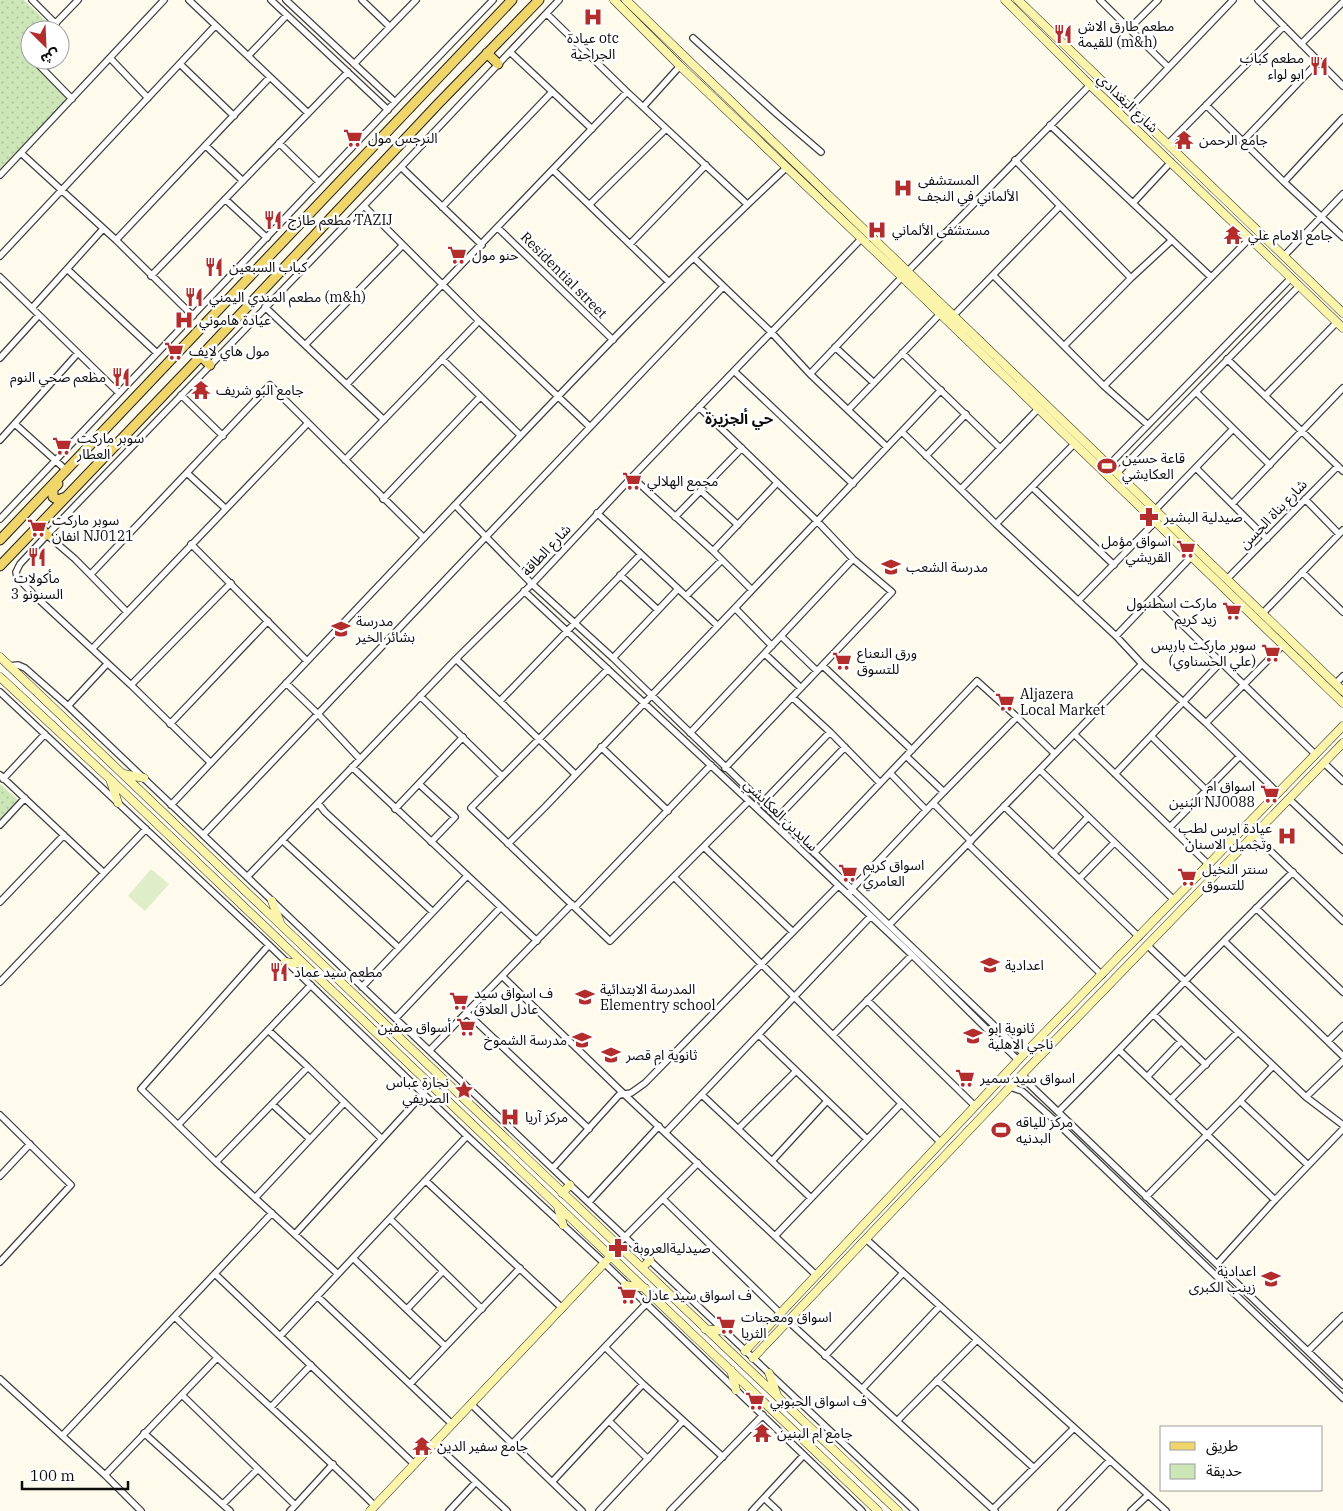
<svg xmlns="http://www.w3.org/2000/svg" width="1343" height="1511" font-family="'IBM Plex Serif','Noto Sans Arabic',serif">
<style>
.green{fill:url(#green-dots)}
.pitch{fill:#dfedc9}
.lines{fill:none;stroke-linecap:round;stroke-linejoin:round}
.street-casing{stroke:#3f3f3f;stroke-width:8}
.secondary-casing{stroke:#2e2e2e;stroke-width:9}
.primary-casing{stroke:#1d1d1d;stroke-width:11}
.street{stroke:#fff;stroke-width:5.5}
.secondary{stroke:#faf5ab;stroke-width:8}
.primary{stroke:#f0d66a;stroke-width:9}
.labels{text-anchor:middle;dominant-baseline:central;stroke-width:5;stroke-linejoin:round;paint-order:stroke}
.poi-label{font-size:14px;fill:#0c0c0c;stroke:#fff;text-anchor:start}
.street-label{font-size:14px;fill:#0c0c0c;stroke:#fff}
.neighbourhood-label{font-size:15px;font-weight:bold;fill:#0c0c0c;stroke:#fff}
</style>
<defs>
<pattern id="green-dots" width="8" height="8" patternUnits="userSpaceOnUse" patternTransform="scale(1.25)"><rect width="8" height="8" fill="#cde6b8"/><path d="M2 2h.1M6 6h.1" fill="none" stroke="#afc49d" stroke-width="1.8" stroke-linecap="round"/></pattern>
</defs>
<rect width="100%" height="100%" fill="#fefbec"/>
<path class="green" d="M0 0H24L52 27 49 30H30V60H34L72 99 0 175Z
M0 784 18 800 0 819Z"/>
<path class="pitch" d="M151 869 169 884 145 911 128 896Z"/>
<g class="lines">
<g class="street-casing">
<path id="street" d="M32 0 56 24
M189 0 308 113
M271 0 388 110
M286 0 395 102
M362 0 390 27
M1100 0 1168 67
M1258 0 1343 86
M547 14 627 92 747 204
M1129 29 1158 0
M49 30 78 0
M693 38 778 115 821 152
M1301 44 1343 2
M30 50 27 53 30 56
M510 52 592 129
M248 56 287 15
M110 58 148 98
M34 60 72 99
M180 64 234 116
M354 64 416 0
M1206 105 1284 182 1343 237
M643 107 680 66
M1130 108 1233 0
M1050 125 1211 277
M1243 141 1319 61
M279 143 319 182
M1168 144 1284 26
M206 146 243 181
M21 153 116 240 193 316
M1015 160 1131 278
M401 167 482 245
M553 170 669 282
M0 175 164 0
M1284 182 1343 118
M225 199 267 238
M1133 203 1171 162
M590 204 666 129
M364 206 479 321 590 427
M442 207 552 92
M498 228 613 340
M116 240 270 77
M630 244 706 165
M0 256 215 26
M1284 256 1343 194
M694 258 771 332 810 374 887 447
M67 269 157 353
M908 271 1090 85
M993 275 1104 386 1148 425
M151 276 348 72
M0 277 119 393
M265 307 384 420
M32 308 103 229
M954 315 1060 206
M305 345 403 245
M1064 346 1131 278 1172 240
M835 347 874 383
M902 353 1000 448
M0 358 39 315
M442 359 520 435
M1227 359 1343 471
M734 371 853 484
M810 374 902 277
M347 384 627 92
M1104 386 1250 238
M1196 392 1270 465
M181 395 223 436
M1265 396 1337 322
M699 407 817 521 853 559 892 592 725 768
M848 410 940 314
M15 424 66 470
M902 432 996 524 1116 636 1142 664 1206 723 1278 793
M0 440 78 353
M926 456 966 414
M345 460 479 321
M1109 465 1291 278
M1196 468 1267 539
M187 473 225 508
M1117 473 1299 286
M632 477 713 551 752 590
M1032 487 1114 565
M961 489 1038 409
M701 491 738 525
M383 499 480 397
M1305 499 1339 534
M1232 504 1343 388
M455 505 532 584 613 658 889 925 1024 1054
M1155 510 1233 429
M597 513 718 626
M675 517 742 448
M0 519 395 102 493 0
M996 524 1075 443
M47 535 401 167 559 0
M191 544 307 661
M713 551 777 483
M1302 572 1343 612
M91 574 270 385 424 538
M620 575 658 610
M1227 579 1338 466
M524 591 749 801 912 955 1018 1060
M686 596 722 560
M1154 597 1315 754
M1078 601 1155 522
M735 608 772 646
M127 612 75 559 47 535 20 564 16 572 17 577 35 596 131 685 211 763
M1262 614 1343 530
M781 636 817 671
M1116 636 1192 556
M92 649 308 423
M765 654 801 688
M613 658 678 589
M456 659 575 774
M9 666 18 665 25 668 68 706 570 1185 915 1511
M823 666 912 750
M608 669 471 808 610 941 749 801
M286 683 318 714 360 759
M1335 684 1343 676
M131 685 231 583
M0 692 269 945 467 1136 604 1263 862 1511
M420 696 502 776
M792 697 830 732 880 783
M500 701 641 554
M68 706 107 664
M1206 723 1283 645
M170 724 268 621
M690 733 853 559
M1074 734 1209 865
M1151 736 1206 790
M601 747 668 811
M906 756 944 792
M1324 763 1343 781
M352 767 537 941
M1040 770 1174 900
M890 773 926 810
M1115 774 1221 662
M0 775 104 873
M3 779 45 734
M419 784 455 817 431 842
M1289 799 1343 850
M318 803 325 812 433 912
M762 803 830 732
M933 803 971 841
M171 805C265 705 359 606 453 507 562 392 671 276 787 167
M1004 806 1139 937
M395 809 463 737
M777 818 845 747
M0 825 25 798
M1170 827 1240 756
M203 835 723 287
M1254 835 1343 921
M282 840 399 948
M508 844 545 807 735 608 941 390
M968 844 1102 975
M704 847 793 932
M814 853 977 681 1017 717 1054 753
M1053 854 1088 817
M247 877 456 659 532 584 632 477 862 238
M674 877 941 1143
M1079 879 1114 843
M849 892 933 803 1017 717
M0 902 64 835
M575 907 711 765
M1256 908 1343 992
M889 925 1142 664
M1224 941 1343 1056
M269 945 141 1089 216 1162 338 1274
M1147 945 1306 1097 1343 1125
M502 976 624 1094 816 1275
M0 982 146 829
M362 987 467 876
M867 1000 975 1106
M467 1013 589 1129
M1153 1014 1206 1065
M396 1018 501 907
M268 1030 308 1067 382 1139
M759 1035 867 1139
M833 1035 912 955
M1328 1041 1343 1026
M430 1050 572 904
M1120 1051 1275 1200
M1023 1074 1029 1084 1343 1385
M1147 1077 1181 1041
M1010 1087 1022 1091 1053 1119 1343 1398
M702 1095 811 1198
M1306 1097 1343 1061
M1171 1099 1238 1032
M1240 1101 1308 1165
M272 1104 310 1139
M1058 1112C1137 1033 1212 950 1293 872
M0 1115 71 1185 0 1262
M178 1125 311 985
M738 1129 796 1071
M666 1132 870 917
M772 1161 827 1101
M216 1162 308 1067
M553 1168 619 1095 631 1093 645 1083 838 886
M0 1176 30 1144
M426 1181 562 1308
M256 1197 344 1103
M1146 1197 1240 1101 1273 1066
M663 1199 780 1313
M589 1202 659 1126
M390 1219 482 1309
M295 1234 424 1093
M775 1236 901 1104
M866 1239 1166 1511
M617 1245 698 1163
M353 1258 445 1346
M1217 1264 1275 1200 1343 1129
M215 1274 414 1464
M317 1296 452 1424
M407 1309 443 1271
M175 1317C240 1381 310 1441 375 1506
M788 1321 995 1511
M281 1335 467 1136
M605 1347 643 1384 723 1457
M1308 1351 1343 1316
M825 1356 903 1273
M0 1379 105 1475 141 1511
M937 1380 1034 1468
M410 1384 520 1268
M862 1389 940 1306
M182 1395 295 1505
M471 1404 582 1511
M271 1407 311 1365
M609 1421 648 1459
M897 1421 977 1340
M144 1433 230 1511
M62 1436 272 1213
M434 1443 507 1511
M512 1444 646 1304
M105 1475 217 1358
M552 1482 643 1384
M764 1498 778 1511
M223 1504 258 1469
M993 1509 1074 1428
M290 1511 333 1464
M449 1511 476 1482
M599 1511 683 1421
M670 1511 763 1415
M752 1511 803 1456
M1061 1511 1110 1460
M1131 1511 1148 1495"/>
</g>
<g class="secondary-casing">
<path id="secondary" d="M614 0 680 66 902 277 1343 703
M626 0 1343 691
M1005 0 1090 85 1343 328
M1018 0 1343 313
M0 657 282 926 898 1511
M0 677 111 780 878 1511
M124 774 144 778
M111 782 118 803
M272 901 281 925
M285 962 302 964
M562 1193 570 1185
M558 1207 563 1225
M642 1268 650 1260
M625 1285 645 1288
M705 1329 725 1331
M745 1351 1024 1054 1343 726
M753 1358 1010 1087 1343 743
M731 1370 736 1390
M769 1373 777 1395
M370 1511 611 1256"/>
</g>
<g class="primary-casing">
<path id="primary" d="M487 53 498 64
M201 356 210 365
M58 484 53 489V497L58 500 66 497
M38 526 47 535
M0 540 512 0
M0 566 201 356 438 104 539 0"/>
</g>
<use href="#street" class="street"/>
<use href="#secondary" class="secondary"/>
<use href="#primary" class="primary"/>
</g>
<defs>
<g id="hospital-bare" transform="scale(1.5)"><path d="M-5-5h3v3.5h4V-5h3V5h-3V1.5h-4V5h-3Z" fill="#b32d2d" stroke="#fff" stroke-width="2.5" paint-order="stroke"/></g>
<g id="restaurant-bare" transform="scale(1.5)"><path d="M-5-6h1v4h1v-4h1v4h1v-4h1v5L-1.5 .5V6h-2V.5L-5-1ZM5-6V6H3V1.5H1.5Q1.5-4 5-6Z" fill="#b32d2d" stroke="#fff" stroke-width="2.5" paint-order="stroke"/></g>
<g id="supermarket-bare" transform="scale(1.5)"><path d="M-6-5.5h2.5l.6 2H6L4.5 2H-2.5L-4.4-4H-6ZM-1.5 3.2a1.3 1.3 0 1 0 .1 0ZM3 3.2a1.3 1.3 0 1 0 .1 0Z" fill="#b32d2d" stroke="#fff" stroke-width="2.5" paint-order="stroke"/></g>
<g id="temple-bare" transform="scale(1.5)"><path d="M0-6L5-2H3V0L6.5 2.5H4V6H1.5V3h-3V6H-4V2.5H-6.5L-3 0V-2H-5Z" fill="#b32d2d" stroke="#fff" stroke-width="2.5" paint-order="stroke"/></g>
<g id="stadium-bare" transform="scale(1.5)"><path d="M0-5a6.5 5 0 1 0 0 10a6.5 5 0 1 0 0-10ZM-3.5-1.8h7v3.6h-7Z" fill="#b32d2d" stroke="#fff" stroke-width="2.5" paint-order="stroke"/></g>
<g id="pharmacy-bare" transform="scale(1.5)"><path d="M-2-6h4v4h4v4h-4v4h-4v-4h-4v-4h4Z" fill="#b32d2d" stroke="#fff" stroke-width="2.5" paint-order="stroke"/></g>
<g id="school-bare" transform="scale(1.5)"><path d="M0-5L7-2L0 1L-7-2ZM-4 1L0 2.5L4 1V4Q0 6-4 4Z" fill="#b32d2d" stroke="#fff" stroke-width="2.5" paint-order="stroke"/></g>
<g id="sight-bare" transform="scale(1.5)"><path d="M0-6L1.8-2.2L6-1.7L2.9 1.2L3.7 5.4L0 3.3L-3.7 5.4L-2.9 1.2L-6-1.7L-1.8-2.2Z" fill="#b32d2d" stroke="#fff" stroke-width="2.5" paint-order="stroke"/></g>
</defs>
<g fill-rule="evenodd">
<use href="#hospital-bare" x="593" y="17"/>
<use href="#restaurant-bare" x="1063" y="34"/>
<use href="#restaurant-bare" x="1319" y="66"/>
<use href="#supermarket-bare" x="353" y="138"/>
<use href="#temple-bare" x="1184" y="140"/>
<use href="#hospital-bare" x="903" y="188"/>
<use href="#restaurant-bare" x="273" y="220"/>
<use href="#hospital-bare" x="877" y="230"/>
<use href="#temple-bare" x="1233" y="235"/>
<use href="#supermarket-bare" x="457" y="255"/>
<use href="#restaurant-bare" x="214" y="267"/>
<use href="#restaurant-bare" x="194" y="297"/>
<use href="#hospital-bare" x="184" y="320"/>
<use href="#supermarket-bare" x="174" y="351"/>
<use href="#restaurant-bare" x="121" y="377"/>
<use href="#temple-bare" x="201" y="390"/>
<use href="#supermarket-bare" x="62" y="446"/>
<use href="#stadium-bare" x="1107" y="466"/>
<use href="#supermarket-bare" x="632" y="481"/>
<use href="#pharmacy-bare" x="1149" y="517"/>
<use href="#supermarket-bare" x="37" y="528"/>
<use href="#supermarket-bare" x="1186" y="549"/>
<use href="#restaurant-bare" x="37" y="557"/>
<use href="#school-bare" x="891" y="567"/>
<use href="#supermarket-bare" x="1232" y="611"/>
<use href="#school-bare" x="341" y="629"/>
<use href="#supermarket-bare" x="1271" y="653"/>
<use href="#supermarket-bare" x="842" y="661"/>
<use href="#supermarket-bare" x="1005" y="702"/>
<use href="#supermarket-bare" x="1270" y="794"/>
<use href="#hospital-bare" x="1287" y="836"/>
<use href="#supermarket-bare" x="848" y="873"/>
<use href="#supermarket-bare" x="1187" y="877"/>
<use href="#school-bare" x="990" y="965"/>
<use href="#restaurant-bare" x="279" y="972"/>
<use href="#school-bare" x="585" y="997"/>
<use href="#supermarket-bare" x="459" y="1001"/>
<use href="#supermarket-bare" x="466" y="1027"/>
<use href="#school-bare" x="973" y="1036"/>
<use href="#school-bare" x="582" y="1040"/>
<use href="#school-bare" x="611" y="1055"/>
<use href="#supermarket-bare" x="965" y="1078"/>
<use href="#sight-bare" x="464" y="1090"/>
<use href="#hospital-bare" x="510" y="1117"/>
<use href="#stadium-bare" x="1001" y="1130"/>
<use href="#pharmacy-bare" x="618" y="1248"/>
<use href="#school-bare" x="1271" y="1279"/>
<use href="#supermarket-bare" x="627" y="1295"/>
<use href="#supermarket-bare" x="726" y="1325"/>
<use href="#supermarket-bare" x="755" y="1401"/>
<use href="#temple-bare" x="762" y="1433"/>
<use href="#temple-bare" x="422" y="1446"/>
</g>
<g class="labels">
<g class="poi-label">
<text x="1078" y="26">مطعم طارق الاش<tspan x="1078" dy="16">للقيمة (m&amp;h)</tspan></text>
<text x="593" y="38" text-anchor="middle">عيادة otc<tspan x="593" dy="16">الجراحية</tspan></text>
<text x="1304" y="58" text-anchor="end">مطعم كباب<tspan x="1304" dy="16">ابو لواء</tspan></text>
<text x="368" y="138">النرجس مول</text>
<text x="1199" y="140">جامع الرحمن</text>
<text x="918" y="180">المستشفى<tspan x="918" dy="16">الألماني في النجف</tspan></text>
<text x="288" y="220">مطعم طازج TAZIJ</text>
<text x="892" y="230">مستشفى الألماني</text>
<text x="1248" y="235">جامع الامام علي</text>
<text x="472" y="255">حنو مول</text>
<text x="229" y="267">كباب السبعين</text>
<text x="209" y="297">مطعم المندي اليمني (m&amp;h)</text>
<text x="199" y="320">عيادة هاموني</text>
<text x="189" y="351">مول هاي لايف</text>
<text x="106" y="377" text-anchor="end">مطعم صحي النوم</text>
<text x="216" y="390">جامع البو شريف</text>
<text x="77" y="438">سوبر ماركت<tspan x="77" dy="16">العطار</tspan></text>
<text x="1122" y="458">قاعة حسين<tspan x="1122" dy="16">العكايشي</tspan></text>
<text x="647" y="481">مجمع الهلالي</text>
<text x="1164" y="517">صيدلية البشير</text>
<text x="52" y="520">سوبر ماركت<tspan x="52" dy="16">انفان NJ0121</tspan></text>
<text x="1171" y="541" text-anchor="end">اسواق مؤمل<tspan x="1171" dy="16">القريشي</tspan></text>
<text x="906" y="567">مدرسة الشعب</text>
<text x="37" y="578" text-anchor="middle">مأكولات<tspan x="37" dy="16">السنونو 3</tspan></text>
<text x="1217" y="603" text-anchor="end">ماركت اسطنبول<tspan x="1217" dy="16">زيد كريم</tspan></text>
<text x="356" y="621">مدرسة<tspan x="356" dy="16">بشائر الخير</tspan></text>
<text x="1256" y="645" text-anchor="end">سوبر ماركت باريس<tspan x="1256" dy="16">(علي الحسناوي)</tspan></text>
<text x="857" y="653">ورق النعناع<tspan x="857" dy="16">للتسوق</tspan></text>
<text x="1020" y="694">Aljazera<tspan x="1020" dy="16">Local Market</tspan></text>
<text x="1255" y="786" text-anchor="end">اسواق ام<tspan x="1255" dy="16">البنين NJ0088</tspan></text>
<text x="1272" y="828" text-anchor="end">عيادة ايرس لطب<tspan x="1272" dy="16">وتجميل الاسنان</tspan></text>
<text x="863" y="865">اسواق كريم<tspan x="863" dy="16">العامري</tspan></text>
<text x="1202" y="869">سنتر النخيل<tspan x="1202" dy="16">للتسوق</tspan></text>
<text x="1005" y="965">اعدادية</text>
<text x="294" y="972">مطعم سيد عماد</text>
<text x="600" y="989">المدرسة الابتدائية<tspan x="600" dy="16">Elementry school</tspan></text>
<text x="474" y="993">ف اسواق سيد<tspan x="474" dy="16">عادل العلاق</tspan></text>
<text x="451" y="1027" text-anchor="end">أسواق صفين</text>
<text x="988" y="1028">ثانوية ابو<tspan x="988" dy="16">ناجي الاهلية</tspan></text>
<text x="567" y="1040" text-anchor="end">مدرسة الشموخ</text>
<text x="626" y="1055">ثانوية ام قصر</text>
<text x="980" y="1078">اسواق سيد سمير</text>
<text x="449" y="1082" text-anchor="end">نجارة عباس<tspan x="449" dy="16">الصريفي</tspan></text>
<text x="525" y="1117">مركز آريا</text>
<text x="1016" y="1122">مركز للياقه<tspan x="1016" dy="16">البدنيه</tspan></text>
<text x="633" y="1248">صيدليةالعروبة</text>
<text x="1256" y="1271" text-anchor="end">اعدادية<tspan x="1256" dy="16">زينب الكبرى</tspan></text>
<text x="642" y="1295">ف اسواق سيد عادل</text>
<text x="741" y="1317">اسواق ومعجنات<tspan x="741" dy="16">الثريا</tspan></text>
<text x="770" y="1401">ف اسواق الحبوبي</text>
<text x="777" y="1433">جامع ام البنين</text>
<text x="437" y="1446">جامع سفير الدين</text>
</g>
<g class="street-label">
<text transform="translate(1128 103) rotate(44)">شارع البغدادي</text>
<text transform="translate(564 275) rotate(45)">Residential street</text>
<text transform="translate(1273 514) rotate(-46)">شارع بناة الحسن</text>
<text transform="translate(546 550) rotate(-47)">شارع الطاقة</text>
<text transform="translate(781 815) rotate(44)">سايدين العكايشي</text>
</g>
<g class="neighbourhood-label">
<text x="739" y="418">حي ألجزيرة</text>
</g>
</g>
<rect x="1160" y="1426" width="162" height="65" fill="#ffffff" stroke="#9e9e9e"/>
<rect x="1170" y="1442" width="25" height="8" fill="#f0d66a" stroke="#9e9e9e"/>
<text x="1206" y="1451" font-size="15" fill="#0c0c0c">طريق</text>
<rect x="1170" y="1464" width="25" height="15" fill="#cde6b8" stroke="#9e9e9e"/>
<text x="1206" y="1476" font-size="15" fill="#0c0c0c">حديقة</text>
<g transform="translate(45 45) rotate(156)"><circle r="24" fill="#ffffff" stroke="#9e9e9e"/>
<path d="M0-4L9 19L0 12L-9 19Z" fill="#b32d2d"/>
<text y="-8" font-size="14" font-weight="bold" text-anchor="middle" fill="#0c0c0c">ش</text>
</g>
<path d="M22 1481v8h106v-8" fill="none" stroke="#0c0c0c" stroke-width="2.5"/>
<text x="30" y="1481" font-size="15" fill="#0c0c0c" stroke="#ffffff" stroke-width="4" paint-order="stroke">100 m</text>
</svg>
